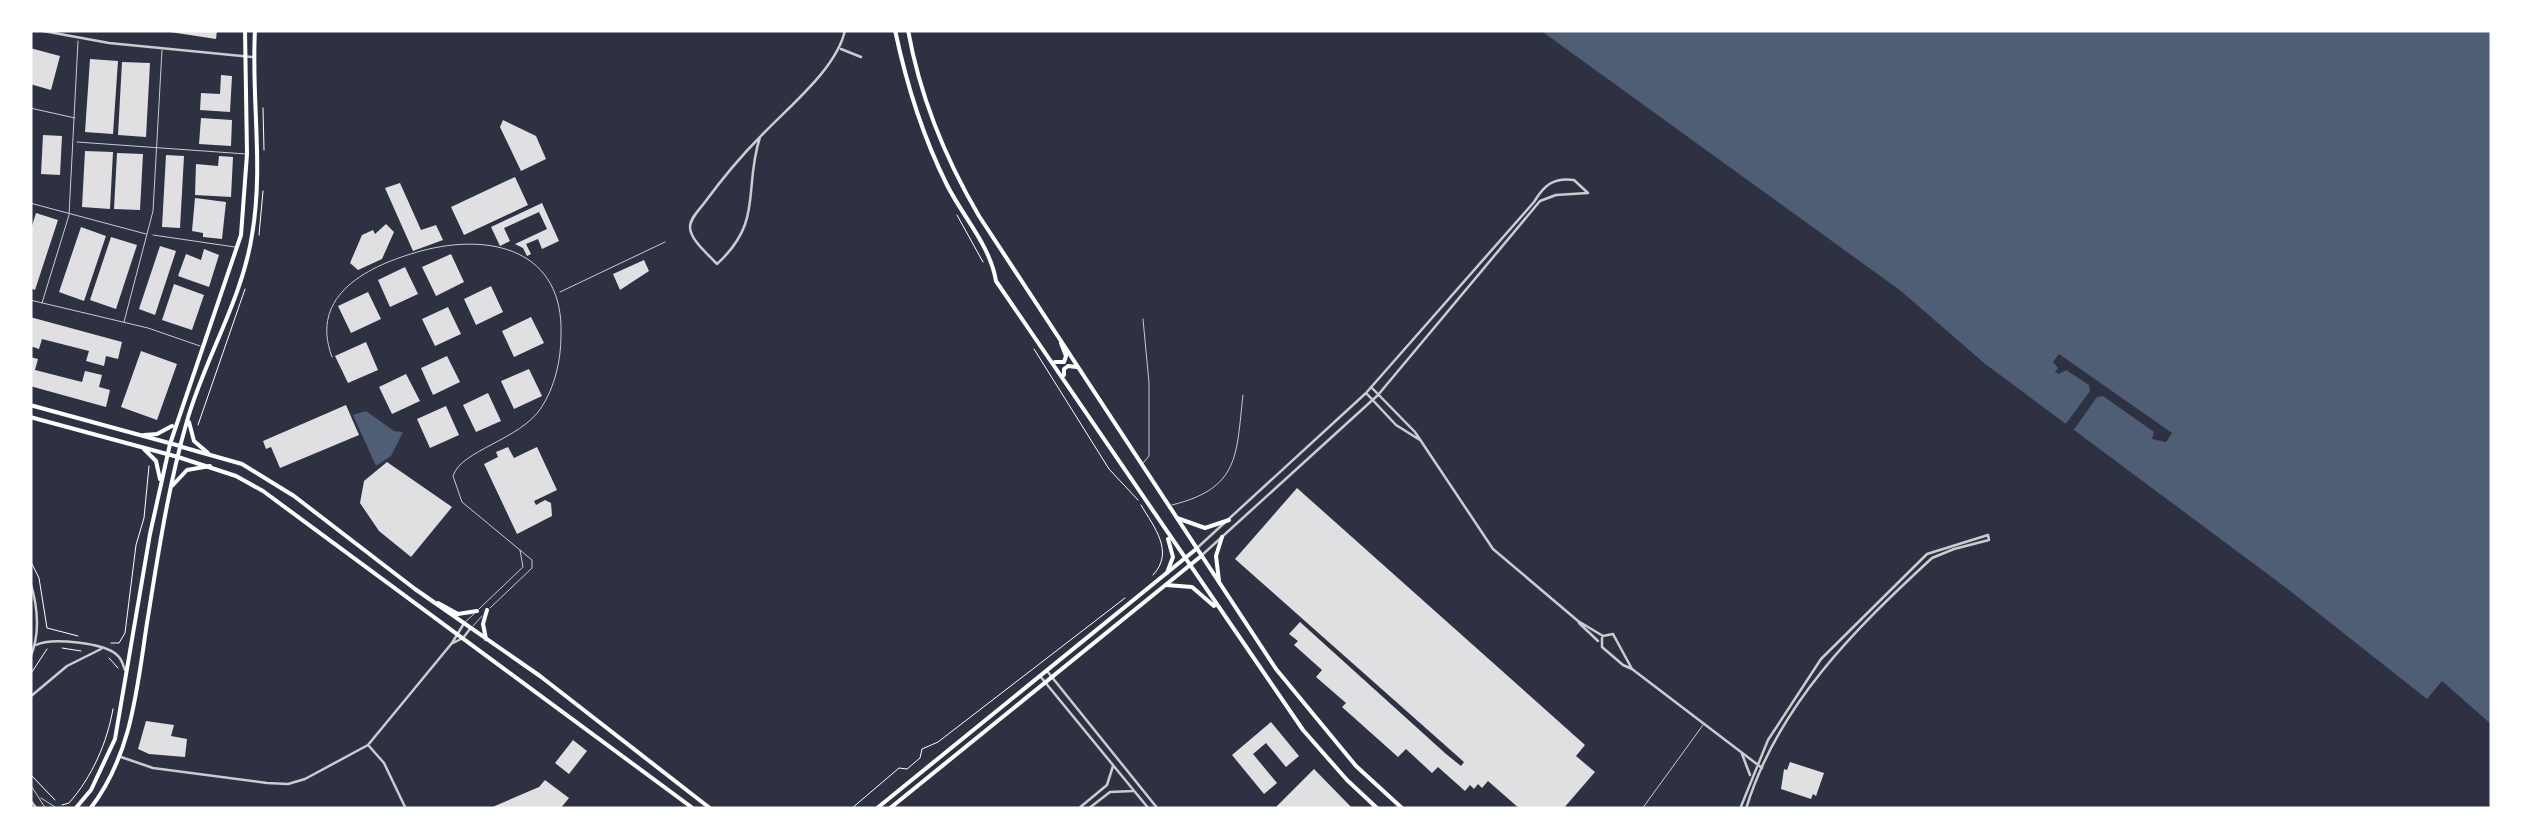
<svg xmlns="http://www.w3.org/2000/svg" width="2522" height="839" font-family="'Archivo Narrow',sans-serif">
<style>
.water{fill:#4f5d75}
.pier{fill:#2d3142}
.building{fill:#e0e0e3}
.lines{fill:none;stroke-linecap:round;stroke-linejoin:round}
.path{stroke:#fff;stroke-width:1}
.service{stroke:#caccd0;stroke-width:1}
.minor{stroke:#caccd0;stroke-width:2.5}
.tertiary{stroke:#caccd0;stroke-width:2.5}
.secondary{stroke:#fff;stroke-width:4}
.primary{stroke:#fff;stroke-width:4}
</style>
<rect width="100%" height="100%" fill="#2d3142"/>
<path class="water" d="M1540 30H2492V725L2442 681 2427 699 2285 587 1984 363 1901 291Z
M366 411 394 431 403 432 391 456 376 466 353 415Z"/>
<path class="pier" d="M2059 354 2172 433 2166 442 2152 439 2154 432 2103 396 2097 397 2073 431 2065 425 2090 391 2089 385 2066 370 2059 374 2055 372 2058 368 2053 362Z"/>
<path class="building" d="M157 30H217L216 39Z
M30 48 60 56 51 90 30 84Z
M90 59 118 61 113 134 85 132Z
M122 62 150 63 146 137 118 135Z
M221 75 232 76 230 112 200 110 201 93 220 94Z
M201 118 232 120 231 146 199 144Z
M503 120 536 136 546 159 521 171 500 127Z
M43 135 62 136 60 175 41 174Z
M85 151 113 152 110 209 82 207Z
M117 153 143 154 140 210 114 209Z
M166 155 184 156 180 228 162 227Z
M219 156 233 157 231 197 195 195 196 164 218 166Z
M515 177 528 205 464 235 451 207Z
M400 183 421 230 436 225 443 240 413 251 385 188Z
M195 198 226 202 222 239 203 237V233L192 231Z
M542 203 559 241 542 249 538 239 526 244 531 254 527 256 523 248 515 244 547 229 539 212 504 228 510 241 500 246 491 227Z
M36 213 58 220 35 290 30 288V232Z
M386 224 394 232 382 259 358 270 350 263 362 235 373 230 375 234Z
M81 227 106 236 84 301 59 292Z
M111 237 137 245 116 309 90 300Z
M160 246 176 251 155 315 139 309Z
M204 249 219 255 209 287 178 276 186 254 201 260Z
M451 254 464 282 436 296 422 267Z
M644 260 649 271 620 290 613 274Z
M405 267 418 294 390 307 378 280Z
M174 284 204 295 192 330 162 320Z
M491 286 503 312 476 325 464 299Z
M368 292 381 319 351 333 338 306Z
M448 307 461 334 435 346 422 319Z
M30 317 122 342 118 359 106 356 104 366 86 361 89 351 42 339 39 349 30 346Z
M531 317 544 343 514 357 502 331Z
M366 342 378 370 348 383 335 356Z
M141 351 177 364 157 420 121 407Z
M447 356 460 382 433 395 421 368Z
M30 357 38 359 35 370 82 382 85 371 102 375 99 387 110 390 106 407 30 386Z
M529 369 542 396 514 409 501 381Z
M406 374 420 401 392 414 379 387Z
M488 393 501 421 476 432 463 405Z
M346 405 359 435 280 468 271 447 266 449 263 441Z
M446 406 459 435 430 448 417 419Z
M508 447 514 458 537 447 557 490 534 501 536 505 545 500 551 503 552 516 517 534 484 464 498 457 496 452Z
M387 462 452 507 411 557 379 531 360 503 364 481Z
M1297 488 1585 745 1576 756 1595 772 1563 809H1520L1488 781 1482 788 1478 784 1474 789 1470 785 1465 791 1438 767 1432 773 1406 749 1398 757 1342 707 1346 703 1316 677 1322 670 1294 645 1298 641 1289 634 1300 622 1446 754 1461 766 1464 762 1235 559Z
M146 721 174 725 171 736 187 739 185 757 149 754 138 749Z
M1271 722 1299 756 1286 767 1266 743 1253 754 1277 783 1264 794 1232 755Z
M573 740 587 751 569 774 555 763Z
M1790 762 1824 773 1816 796 1813 794 1811 799 1781 789 1784 769 1787 770Z
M1314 769 1353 809H1274Z
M545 780 569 798 560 809H488L539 787Z"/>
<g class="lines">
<path class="path" d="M263 108 264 150
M957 215 983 262
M259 235 263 191
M1034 349 1109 469 1138 500
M198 425 245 289
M1141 505C1154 527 1175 552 1153 575
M30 560 39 578 47 628 78 636
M111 643H119L125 633 136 545 144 518 149 466
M62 648 81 651
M109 658 118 668
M30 675 47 649
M30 774 55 800
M62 805 69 803C92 777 107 743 113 709
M851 809 899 768 907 769 920 758 922 749 938 742 1125 598"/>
<path class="service" d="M30 108 75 118
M77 142 246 154
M30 203 146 234
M153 235 235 247
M560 292 665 242
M30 300 148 328 200 346
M42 303 69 215 78 41
M1143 319 1149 383V456L1143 463
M124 322 153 211 162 50
M332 357C308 294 370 265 421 251 491 232 564 250 561 335 561 360 555 387 541 408 520 440 461 450 453 476L462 502 532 560V568L490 608
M1172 505C1240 488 1236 456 1243 395
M479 609 523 567 520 550
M464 623 474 614
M473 626 482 616
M30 784 46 809
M41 798 58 809
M1642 809 1703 725"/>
<path class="minor" d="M841 49 861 57
M760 137C743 190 764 221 717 264 709 255 690 240 690 227 690 218 700 209 705 202 722 179 740 157 760 137 787 108 837 69 845 30
M1371 387 1415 432 1493 549 1578 621 1603 636 1613 634 1632 669
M1367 394 1396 425 1420 440
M1196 549 1366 393 1534 202C1544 185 1554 177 1574 180L1588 193
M1201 556 1378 395 1540 201 1556 195 1588 193
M1579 623 1598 641
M1602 638V647L1623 665 1632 669 1762 768
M453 643 463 638 470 629
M36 645C51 637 105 643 117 655 122 659 123 665 125 670
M1047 671 1158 809
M1040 676 1149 809
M30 697 67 666 101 649
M369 746 384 763 406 809
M1742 754 1750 775
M121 757 153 768 267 783 288 784 305 779 368 745 452 643 463 625
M1078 809 1107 785 1113 766
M1088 809 1110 792 1133 791
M1740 809 1768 740 1821 659 1927 554 1988 535 1989 540 1954 549 1932 558C1855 629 1777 706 1746 809"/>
<path class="tertiary" d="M38 30 109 43 252 57
M30 581C38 607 41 633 30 658
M30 800 37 809"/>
<path class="secondary" d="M182 447 242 464 294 496 415 589 540 676 711 809
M178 457 236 476 263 491 694 809
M438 603 458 614 477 611
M486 639 483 624 487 610
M876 809 1195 550
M889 809 1200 557"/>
<path class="primary" d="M895 30C906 82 923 137 947 185 963 217 990 245 996 281L1303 730 1347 780 1378 809
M908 30C920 97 945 158 979 216L1276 669 1356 766 1403 809
M1055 362H1064L1066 356 1061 343
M1064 375V369L1068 366 1077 367
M30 405 180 446
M30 417 178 457
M189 422 194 441 208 453
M144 435 157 434 172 426
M144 449 156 461 160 479
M172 486 187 470 210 466
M1177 518 1205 528 1229 520
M1167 573 1173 557 1168 539
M1219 581 1216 556 1222 537
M1166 585 1192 587 1214 606
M75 809 91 790 115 739 150 534 170 444 241 235 247 154 245 30
M90 809C132 755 137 688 147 623 158 555 168 487 187 421 205 358 242 300 252 235 264 166 251 99 255 30"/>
</g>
<rect width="2522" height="839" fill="none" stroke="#ffffff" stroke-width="65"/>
</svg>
